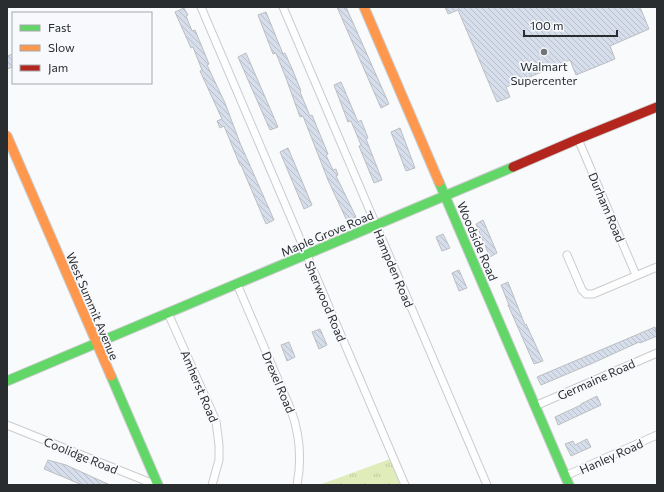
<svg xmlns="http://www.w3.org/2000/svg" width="664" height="492" font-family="Commissioner,sans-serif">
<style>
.park{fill:url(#park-tufts)}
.building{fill:url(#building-back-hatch);stroke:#bcbec0}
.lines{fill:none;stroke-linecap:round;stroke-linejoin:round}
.street-casing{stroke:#caccce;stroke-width:9}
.fast-casing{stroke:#caccce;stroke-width:11}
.slow-casing{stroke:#caccce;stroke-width:11}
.jam-casing{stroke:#caccce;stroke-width:11}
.street{stroke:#fefeff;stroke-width:7}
.fast{stroke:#63d668;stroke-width:9}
.slow{stroke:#ff974d;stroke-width:9}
.jam{stroke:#b3261e;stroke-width:9}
.poi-dot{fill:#727577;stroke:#f7f9fd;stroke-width:1.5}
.labels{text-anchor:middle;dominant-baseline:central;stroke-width:3.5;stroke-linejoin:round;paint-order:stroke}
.poi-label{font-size:12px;fill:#2a2d30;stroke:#f7f9fd}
.street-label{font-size:12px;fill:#2a2d30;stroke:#f7f9fd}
</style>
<defs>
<pattern id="park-tufts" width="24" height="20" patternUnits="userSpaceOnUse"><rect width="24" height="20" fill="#e1ecbb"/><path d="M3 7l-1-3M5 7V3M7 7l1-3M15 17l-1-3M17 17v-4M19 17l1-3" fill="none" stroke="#c1cba1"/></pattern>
<pattern id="building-back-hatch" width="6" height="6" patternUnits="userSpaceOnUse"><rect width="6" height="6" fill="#d6deec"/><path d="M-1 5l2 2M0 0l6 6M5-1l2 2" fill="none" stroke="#b8bfcb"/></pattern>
</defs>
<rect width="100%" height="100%" fill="#f8fafc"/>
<path class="park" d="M390 459 400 485H319Z"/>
<path class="building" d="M337 7H346L389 104 381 108Z
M445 7H640L649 29 610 46 615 59 576 75 570 60 506 87 510 97 497 102 458 10 448 14Z
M184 8 188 15 186 16 192 31 195 30 209 64 207 65 225 103 240 143 274 220 266 224 241 165H240L224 126 220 128 217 121 222 119 200 71 202 70 193 47 191 48 175 12Z
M266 12 283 54 285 53 293 71 301 91 300 92 310 116 312 115 328 154 326 155 333 170 336 169 338 175 336 176 356 217 347 221 328 180 303 116 300 117 286 78 276 53 273 54 258 15Z
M246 53 278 127 270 130 238 57Z
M13 54V67L7 69V56Z
M341 82 358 122 361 120 368 138 366 139 382 180 374 183 359 146 361 145 351 121 348 122 334 85Z
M400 128 415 168 406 171 391 132Z
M288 148 312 205 304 209 280 152Z
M483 220 497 253 490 257 476 224Z
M443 234 450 248 442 251 436 237Z
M459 270 467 288 459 291 452 273Z
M508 282 525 325 526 324 543 361 534 364 508 305H509L501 285Z
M655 327 657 336 640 343 639 342 593 363 541 385 537 377Z
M320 329 327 345 319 349 312 332Z
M289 342 295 357 287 361 281 345Z
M597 396 601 405 558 425 555 417 581 405V404Z
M587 439 591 447 571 456 565 444 573 441 575 445Z
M48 460 66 465 110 485H82L66 478 44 469Z"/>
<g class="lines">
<g class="street-casing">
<path id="street" d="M201 7 405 485
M283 7 487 485
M578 139 636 275
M567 255 582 290 586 294H593L657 267
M237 284 291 410C300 435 302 459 297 485
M168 313 216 421 219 445V460L212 485
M535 406 657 353
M7 425 156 485
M565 476 657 435"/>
</g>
<g class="fast-casing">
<path id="fast" d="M439 182 569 485
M111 376 158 485
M7 381 513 167"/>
</g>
<g class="slow-casing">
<path id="slow" d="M364 7 439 182
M7 136 111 376"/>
</g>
<g class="jam-casing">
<path id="jam" d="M513 167 578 139 657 107"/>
</g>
<use href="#street" class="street"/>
<use href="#fast" class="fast"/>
<use href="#slow" class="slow"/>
<use href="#jam" class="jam"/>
</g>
<circle class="poi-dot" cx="544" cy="52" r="4"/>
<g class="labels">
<g class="poi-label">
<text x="544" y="66">Walmart<tspan x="544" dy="14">Supercenter</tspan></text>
</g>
<g class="street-label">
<text transform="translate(607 207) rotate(67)">Durham Road</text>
<text transform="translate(327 233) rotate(-23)">Maple Grove Road</text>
<text transform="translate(478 241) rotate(67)">Woodside Road</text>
<text transform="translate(394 268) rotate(67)">Hampden Road</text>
<text transform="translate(326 301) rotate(67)">Sherwood Road</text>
<text transform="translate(93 306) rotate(67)">West Summit Avenue</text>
<text transform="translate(596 379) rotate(-24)">Germaine Road</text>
<text transform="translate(279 382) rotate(67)">Drexel Road</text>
<text transform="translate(200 386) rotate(67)">Amherst Road</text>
<text transform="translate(81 455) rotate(22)">Coolidge Road</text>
<text transform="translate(611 456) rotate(-24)">Hanley Road</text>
</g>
</g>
<rect width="664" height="492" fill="none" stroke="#2a2d30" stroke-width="16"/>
<rect x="12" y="12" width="140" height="72" fill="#f7f9fd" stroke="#a5a7ab"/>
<rect x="20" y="25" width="20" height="6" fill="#63d668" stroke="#a5a7ab"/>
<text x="48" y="32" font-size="12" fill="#2a2d30">Fast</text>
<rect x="20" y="45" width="20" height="6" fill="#ff974d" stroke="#a5a7ab"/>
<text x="48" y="52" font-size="12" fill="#2a2d30">Slow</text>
<rect x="20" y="65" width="20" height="6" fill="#b3261e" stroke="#a5a7ab"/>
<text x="48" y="72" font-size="12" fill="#2a2d30">Jam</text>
<path d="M524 30v6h93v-6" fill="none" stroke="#2a2d30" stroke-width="2"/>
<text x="530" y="30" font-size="12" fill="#2a2d30" stroke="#f7f9fd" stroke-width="3" paint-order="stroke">100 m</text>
</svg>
